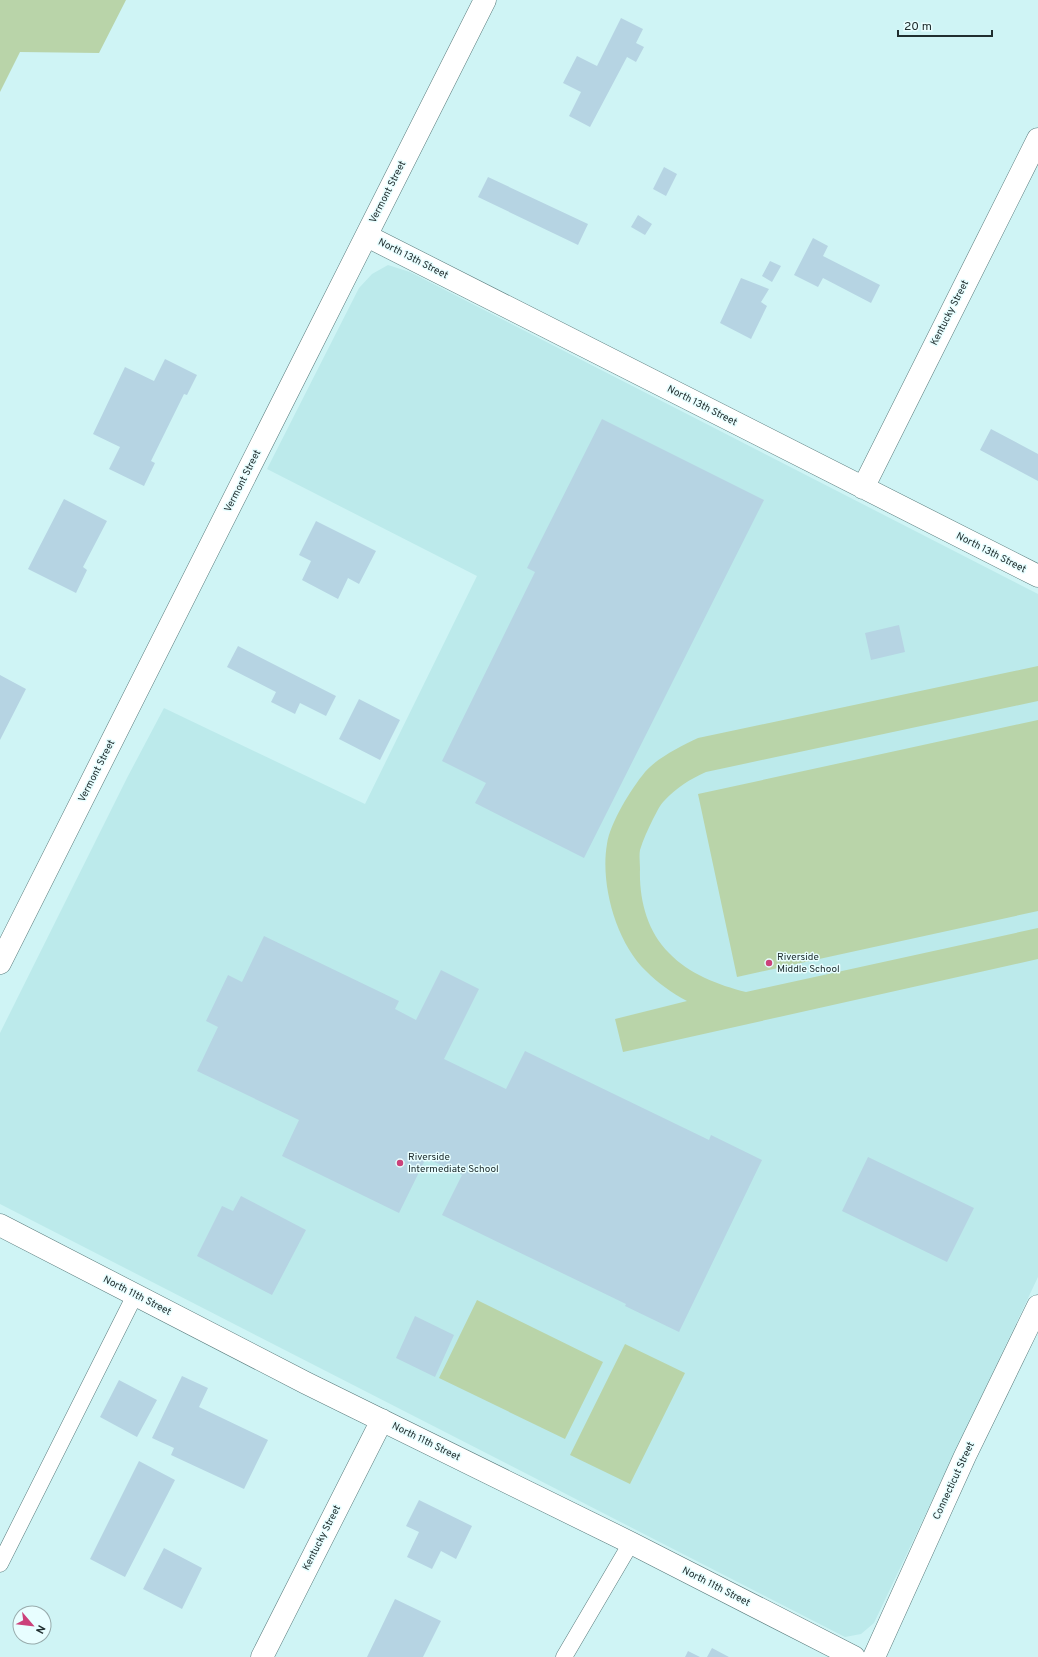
<svg xmlns="http://www.w3.org/2000/svg" width="1038" height="1657" font-family="Overpass,sans-serif">
<style>
.built{fill:#bceaeb}
.green{fill:#b9d4a9}
.building{fill:#b6d4e3}
.lines{fill:none;stroke-linecap:round;stroke-linejoin:round}
.lane-casing{stroke:#597b7c;stroke-width:17}
.street-casing{stroke:#597b7c;stroke-width:23}
.secondary-casing{stroke:#597b7c;stroke-width:23}
.lane{stroke:#fff;stroke-width:16}
.street{stroke:#fff;stroke-width:22}
.secondary{stroke:#fff;stroke-width:22}
.poi-dot{fill:#cb417a;stroke:#e8feff;stroke-width:1.5}
.labels{text-anchor:middle;dominant-baseline:central;stroke-width:3;stroke-linejoin:round;paint-order:stroke}
.street-label{font-size:10px;fill:#202e2f;stroke:#e8feff}
.poi-label{font-size:10px;fill:#202e2f;stroke:#e8feff;text-anchor:start}
</style>
<rect width="100%" height="100%" fill="#cff4f5"/>
<path class="built" d="M388 265 410 272 1038 594V1277L874 1623 861 1634 845 1637 0 1204V1033L127 778 164 708 365 804 477 576 267 469 359 288 372 274Z"/>
<path class="green" d="M0 0H126L99 53 20 52 0 92Z
M1038 666V701L706 772C690 779 676 788 664 801 659 806 656 814 653 819 648 829 643 840 640 850 639 856 640 863 640 869 639 899 647 931 669 953 689 974 718 985 746 992L1038 928V959L623 1052 615 1019 687 1001C672 993 658 983 646 971 616 942 600 884 607 844 610 823 631 789 645 772 657 758 681 746 698 738Z
M1038 720V911L737 977 698 794Z
M477 1300 603 1362 565 1439 439 1378Z
M625 1344 685 1373 630 1484 570 1455Z"/>
<path class="building" d="M621 18 643 29 636 43 644 47 636 62 627 57 590 127 569 116 581 92 563 83 577 56 597 66Z
M664 167 677 174 666 196 653 189Z
M488 177 588 224 578 245 478 197Z
M638 215 652 224 645 235 631 227Z
M813 238 828 246 823 256 880 285 871 303 823 278 818 287 794 275Z
M770 261 781 266 772 282 762 276Z
M741 278 769 289 761 302 767 306 751 339 720 323Z
M165 359 197 375 187 395 184 394 151 461 155 463 144 486 109 469 120 447 93 434 125 367 154 381Z
M602 419 764 500 584 858 475 803 486 783 442 761 535 572 527 568Z
M991 429 1038 454V481L980 450Z
M64 499 107 521 83 567 87 570 76 593 28 569Z
M316 521 376 551 359 584 348 578 338 599 302 580 311 561 299 555Z
M899 625 905 652 871 660 865 633Z
M238 646 336 696 326 716 300 703 295 714 271 702 276 692 227 667Z
M0 675 26 689 0 740Z
M359 699 400 720 380 760 339 739Z
M264 936 399 1001 395 1009 416 1020 441 970 479 989 444 1059 506 1089 525 1051 709 1140 711 1135 762 1160 679 1332 625 1306 626 1304 442 1215 462 1175 426 1158 399 1213 282 1156 299 1120 197 1071 218 1027 206 1021 228 975 242 982Z
M868 1157 974 1208 947 1262 842 1211Z
M241 1196 306 1230 272 1295 197 1256 222 1206 233 1211Z
M415 1316 454 1335 435 1377 396 1358Z
M182 1376 208 1388 199 1407 268 1440 244 1489 171 1455 174 1448 152 1438Z
M119 1380 157 1400 137 1437 100 1417Z
M139 1461 175 1480 125 1577 90 1559Z
M419 1500 472 1526 456 1559 441 1551 432 1569 407 1557 419 1532 406 1526Z
M164 1548 202 1568 182 1609 143 1589Z
M395 1599 441 1621 423 1657H367Z
M712 1648 729 1657H707Z
M688 1651 700 1657H685Z"/>
<g class="lines">
<g class="lane-casing">
<path id="lane" d="M0 1564 135 1295
M564 1657 631 1543"/>
</g>
<g class="street-casing">
<path id="street" d="M367 236 1038 576
M863 488 1038 139
M0 1225 306 1383 631 1543 854 1657
M262 1657 382 1420
M874 1657 965 1456 1038 1306"/>
</g>
<g class="secondary-casing">
<path id="secondary" d="M0 963 485 0"/>
</g>
<use href="#lane" class="lane"/>
<use href="#street" class="street"/>
<use href="#secondary" class="secondary"/>
</g>
<g class="poi-dot">
<circle cx="769" cy="963" r="4"/>
<circle cx="400" cy="1163" r="4"/>
</g>
<g class="labels">
<g class="street-label">
<text transform="translate(388 192) rotate(-63)">Vermont Street</text>
<text transform="translate(413 259) rotate(27)">North 13th Street</text>
<text transform="translate(950 313) rotate(-63)">Kentucky Street</text>
<text transform="translate(702 406) rotate(27)">North 13th Street</text>
<text transform="translate(243 481) rotate(-63)">Vermont Street</text>
<text transform="translate(991 553) rotate(27)">North 13th Street</text>
<text transform="translate(97 771) rotate(-63)">Vermont Street</text>
<text transform="translate(137 1296) rotate(27)">North 11th Street</text>
<text transform="translate(426 1442) rotate(26)">North 11th Street</text>
<text transform="translate(954 1481) rotate(-65)">Connecticut Street</text>
<text transform="translate(322 1538) rotate(-63)">Kentucky Street</text>
<text transform="translate(716 1587) rotate(27)">North 11th Street</text>
</g>
<g class="poi-label">
<text x="777" y="957">Riverside<tspan x="777" dy="12">Middle School</tspan></text>
<text x="408" y="1157">Riverside<tspan x="408" dy="12">Intermediate School</tspan></text>
</g>
</g>
<g transform="translate(32 1625) rotate(118)"><circle r="19" fill="#e8feff" stroke="#98abac"/>
<path d="M0-3L7 15L0 10L-7 15Z" fill="#cb417a"/>
<text y="-6" font-size="11" font-weight="bold" text-anchor="middle" fill="#202e2f">N</text>
</g>
<path d="M898 30v6h94v-6" fill="none" stroke="#202e2f" stroke-width="2"/>
<text x="904" y="30" font-size="12" fill="#202e2f" stroke="#e8feff" stroke-width="3" paint-order="stroke">20 m</text>
</svg>
